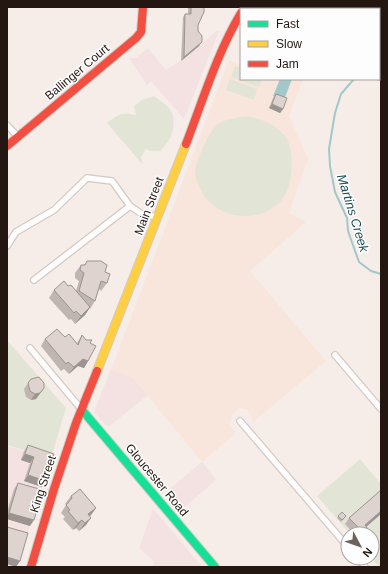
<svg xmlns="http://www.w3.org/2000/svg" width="388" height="574" font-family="Arial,sans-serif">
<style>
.commercial{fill:#f4e1e1}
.built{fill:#f8e5dc}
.green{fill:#e2e5d5}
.water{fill:#a3c8ca}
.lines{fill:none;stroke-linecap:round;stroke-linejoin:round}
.stream{stroke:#a3c8ca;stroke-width:2}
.street-casing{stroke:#d3c9c3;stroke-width:8}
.fast-casing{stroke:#d3c9c3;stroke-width:10}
.slow-casing{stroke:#d3c9c3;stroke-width:10}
.jam-casing{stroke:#d3c9c3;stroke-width:10}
.street{stroke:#fefcfc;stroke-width:5.5}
.fast{stroke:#16e098;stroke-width:8}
.slow{stroke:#ffcf43;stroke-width:8}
.jam{stroke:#f24e42;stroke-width:8}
.wall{fill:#bfb5b1}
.shaded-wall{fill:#9b9490}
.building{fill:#ded3ce;stroke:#9b9490}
.labels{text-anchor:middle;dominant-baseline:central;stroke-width:3;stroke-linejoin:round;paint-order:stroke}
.street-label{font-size:12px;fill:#241711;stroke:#fdfdfd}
.water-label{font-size:13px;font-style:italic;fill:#1b4f52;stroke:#fdfdfd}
</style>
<rect width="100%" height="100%" fill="#f6ede9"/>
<path class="commercial" d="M217 31H219L184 119 151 81 147 85 129 58H136L148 48 166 70 183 59Z
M111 369 133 378 148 395 108 427 94 412Z
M7 446 51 459 17 567 7 566Z
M202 462 216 480 180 511 165 493Z
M153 509 166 524 202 567H153L154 561 139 548Z"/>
<path class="built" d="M229 60 241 65V79H303L289 116 308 159 289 213 306 222 250 271 326 361 253 422 251 415 247 409 239 408 232 414 230 425 236 433 202 462 133 378 111 370Z"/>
<path class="green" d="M235 66 241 68V79H262L259 87 231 77Z
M230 79 257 89 254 100 226 90Z
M154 96C159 100 167 104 171 111 178 125 171 141 160 151H150L146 149 141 157 143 165 107 123C118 114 121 112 136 115L134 106 142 100Z
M245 116C261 119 275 123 285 136 296 150 293 190 280 202 259 223 223 220 205 197 202 194 196 179 195 175 194 165 209 131 217 125 225 119 235 118 245 116Z
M7 340 66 408 51 458 7 445Z
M360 459 381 484V565L379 567 371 558H372V534H350L317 496Z"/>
<path class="water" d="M280 79H292L284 100 273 96Z"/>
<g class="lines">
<path class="stream" d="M379 54 381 53
M354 79 341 94 335 113 329 149 330 166 335 192 347 218 348 231 359 262 371 271 381 274"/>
<g class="street-casing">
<path id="street" d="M7 125 18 137
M7 246 16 232 54 210 87 178 112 181 130 206 142 214 158 217
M34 280 130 206
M30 348 82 410
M335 355 381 409
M240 421 348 547
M357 558 365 567"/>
</g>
<g class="fast-casing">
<path id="fast" d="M300 7 302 9
M82 410 215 567"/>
</g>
<g class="slow-casing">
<path id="slow" d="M97 371 186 144"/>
</g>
<g class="jam-casing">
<path id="jam" d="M379 76H381
M186 144C203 100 217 53 241 13
M7 146 136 38 141 32 143 7
M31 567 54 489 76 423 97 371"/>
</g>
<use href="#street" class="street"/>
<use href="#fast" class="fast"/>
<use href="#slow" class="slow"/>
<use href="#jam" class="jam"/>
</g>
<path class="wall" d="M188 7H204L198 25 199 46 181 61 183 17 185 14H188Z
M332 7H373L375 9H333Z
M276 94 283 109 280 113 269 108 273 98Z
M87 261 105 272 107 283 101 291 99 289 95 301 90 309V308L85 315 75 324 71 319 69 320 49 298 54 290 68 286 76 291 79 281 75 278V273L81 265H84Z
M82 335 86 340 90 343 88 361 84 368 78 366 69 374 64 369 61 371 41 346 45 339 65 337 77 343Z
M31 379 44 388 36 399 31 400 26 397 24 389Z
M28 445 46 481 42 487 24 481 30 463 21 460 24 451Z
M18 483 30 526 7 519V512L14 489Z
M381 490V514L366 527 368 529 365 534H354L345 524 349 518Z
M71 496 96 508 90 516 86 525 79 531 76 528 73 530 63 519 65 517 61 513 66 505 65 504Z
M338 516 345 518 341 522 337 518Z"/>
<path class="shaded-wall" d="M202 42 199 46 181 61 184 57Z
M272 104 283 109 280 113 269 108Z
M90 307 85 315 75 324 81 316Z
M83 359 88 361 84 368 78 366 69 374 74 367Z
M44 388 36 399 31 400 35 394Z
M25 454 34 457 30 463 21 460Z
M28 475 46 481 42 487 24 481Z
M96 508 91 515 83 522 88 514Z
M381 511V514L360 532 365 525Z
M9 513 34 520 30 526 7 519V516Z
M91 518 86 525 79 531 85 523Z
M82 520 76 528 73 530 78 523Z
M7 557 20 561 16 567 7 564Z"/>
<path class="building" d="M191 7H204V12L198 25V31L202 36V42L184 57 185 14H191Z
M343 7H373L375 9H345Z
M276 94 287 98 283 109 272 104Z
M87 261H101L107 265 105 272 110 274 107 283 101 281 95 301 79 291 84 273 80 270 81 265H85Z
M64 281 68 286 71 285 90 307 81 316 76 311 74 313 54 290Z
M57 329 65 337 69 334 78 345 82 335 86 340H92L90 343 96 346 88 361 83 359 74 367 68 362 66 364 45 339Z
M39 377 44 383V388L40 393 35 394 30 391 28 383 31 379Z
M28 445 54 454 46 481 28 475 34 457 25 454Z
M18 483 43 490 34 520 9 513Z
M80 489 96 508 88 514 91 518 85 523 82 520 78 523 68 511 70 510 66 505 72 498 71 496Z
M381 490V511L365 525 368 529 364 533 349 518Z
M342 512 346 516 342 520 338 516Z
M7 527 28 533 20 561 7 557Z"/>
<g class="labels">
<g class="street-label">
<text transform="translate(77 72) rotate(-40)">Ballinger Court</text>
<text transform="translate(149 206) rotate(-69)">Main Street</text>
<text transform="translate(157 480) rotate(50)">Gloucester Road</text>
<text transform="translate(43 484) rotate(-72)">King Street</text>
</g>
<g class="water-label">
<text transform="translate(353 213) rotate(73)">Martins Creek</text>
</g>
</g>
<rect width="388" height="574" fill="none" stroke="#241711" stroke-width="16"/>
<rect x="240" y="8" width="140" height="72" fill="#fdfdfd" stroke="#a6a19f"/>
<rect x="248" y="21" width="20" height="6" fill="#16e098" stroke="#a6a19f"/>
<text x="276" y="28" font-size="12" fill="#241711">Fast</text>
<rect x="248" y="41" width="20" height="6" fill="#ffcf43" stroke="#a6a19f"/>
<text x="276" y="48" font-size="12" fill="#241711">Slow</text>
<rect x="248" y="61" width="20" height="6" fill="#f24e42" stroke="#a6a19f"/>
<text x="276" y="68" font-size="12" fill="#241711">Jam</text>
<g transform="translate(360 546) rotate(131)"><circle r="19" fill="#fdfdfd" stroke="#a6a19f"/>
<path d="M0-3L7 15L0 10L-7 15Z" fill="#6e625d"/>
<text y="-6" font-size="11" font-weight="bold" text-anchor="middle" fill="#241711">N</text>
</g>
</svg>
